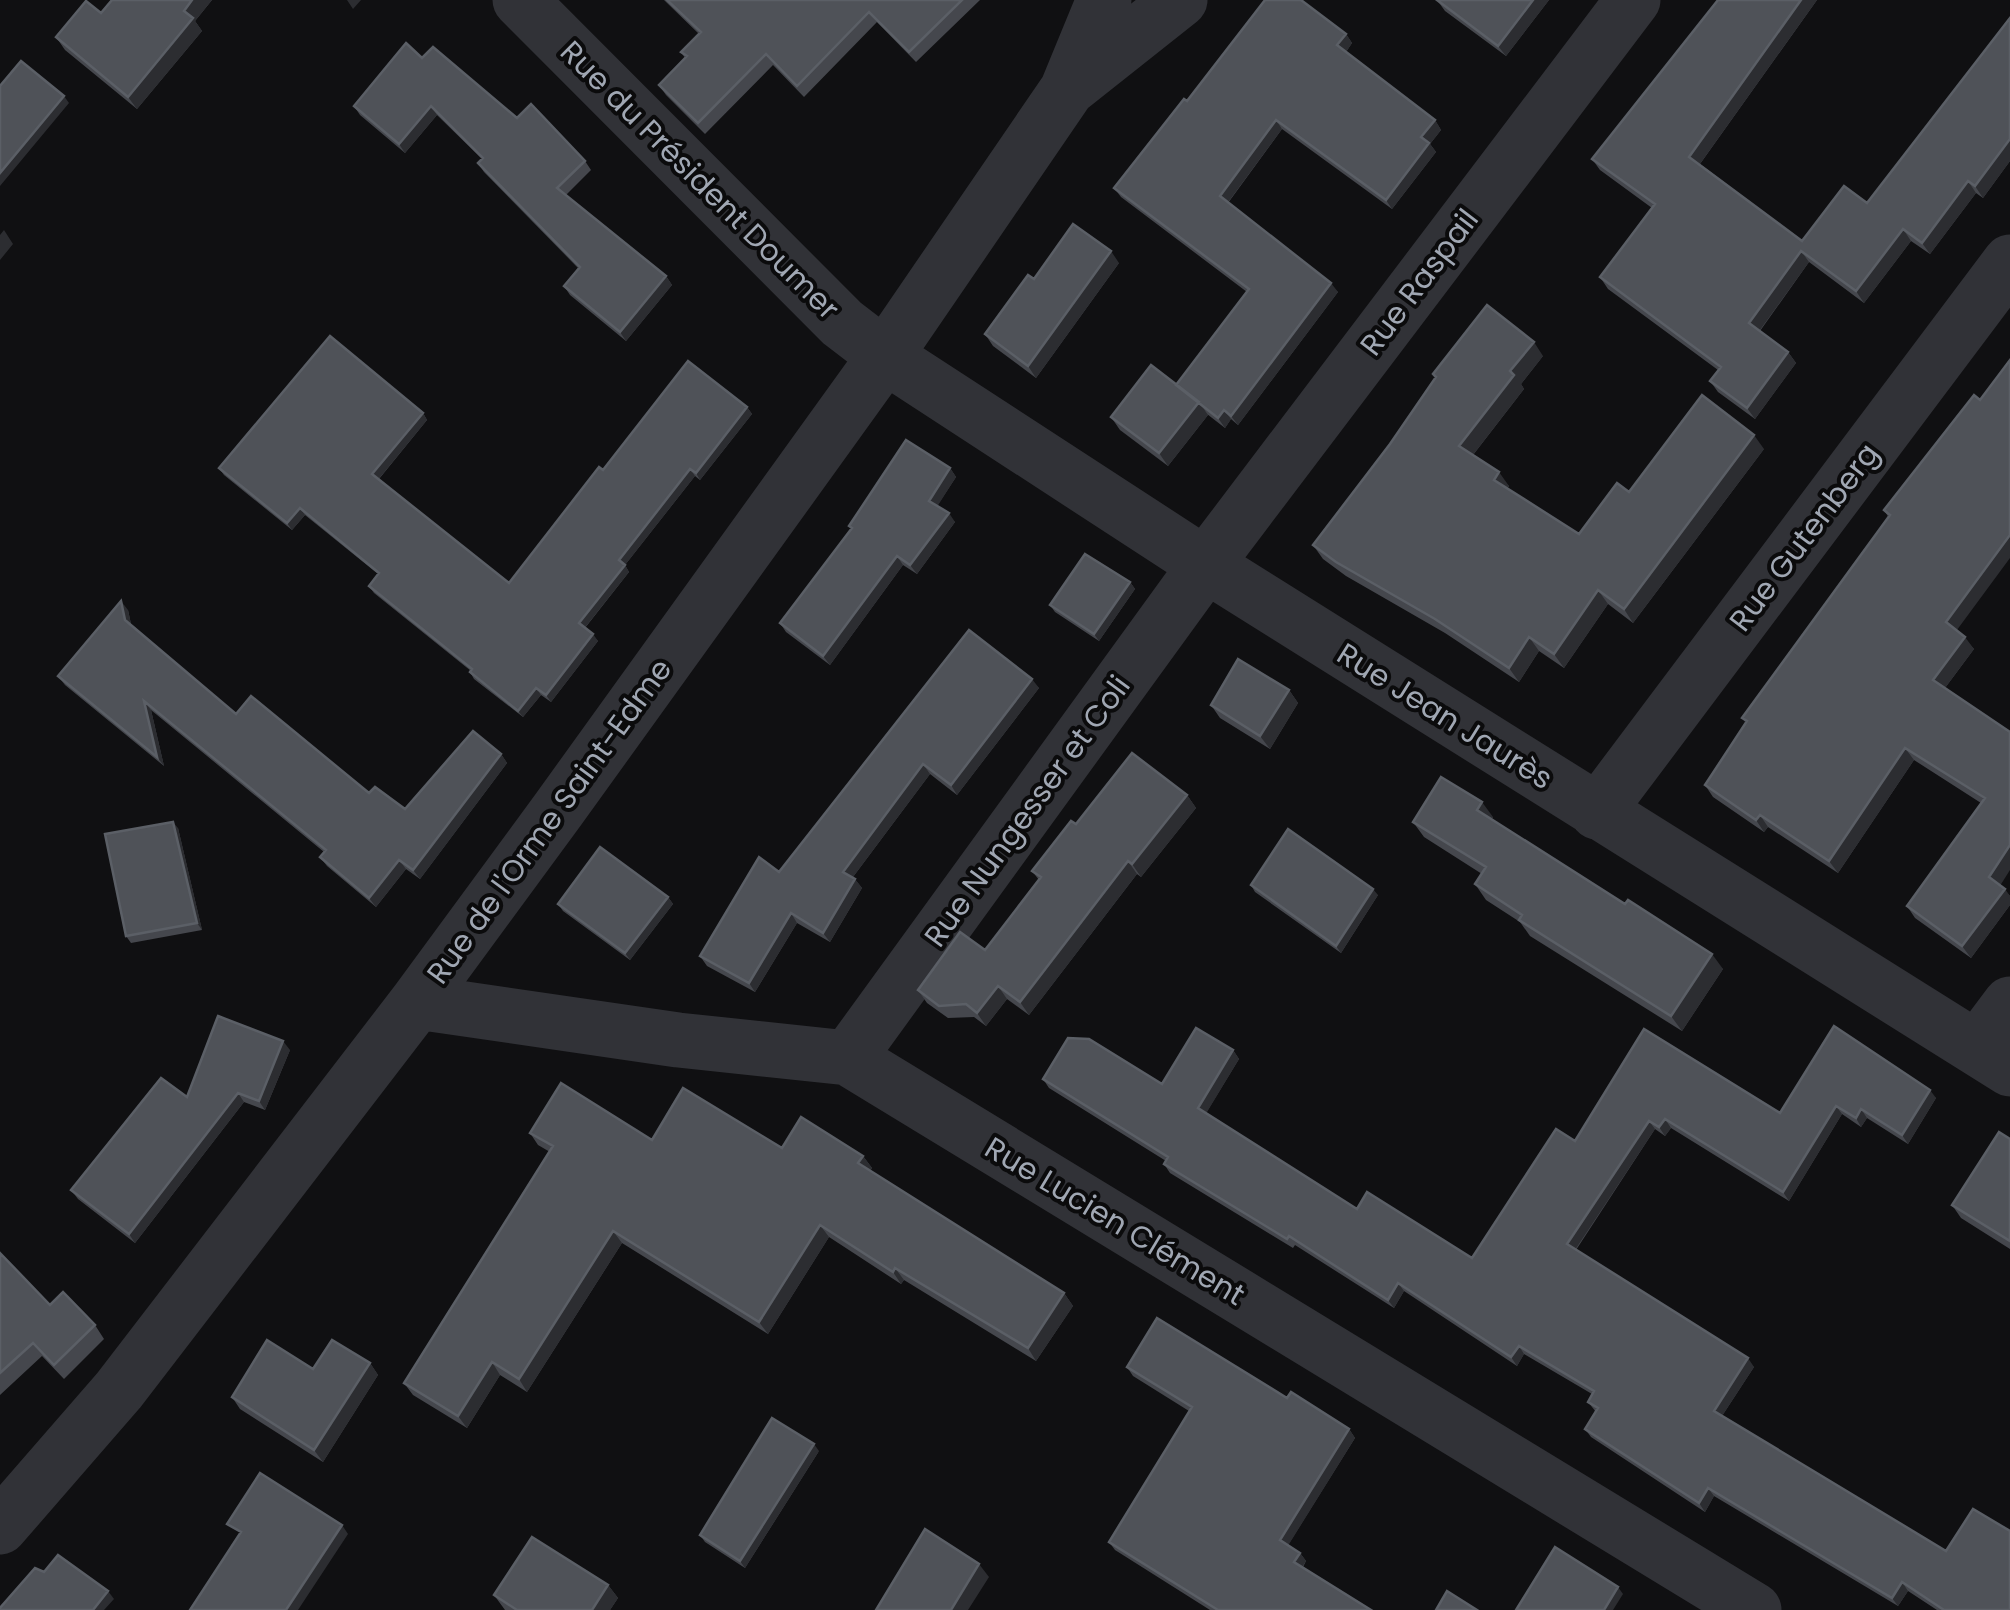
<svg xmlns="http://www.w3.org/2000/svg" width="2010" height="1610" font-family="Poppins,sans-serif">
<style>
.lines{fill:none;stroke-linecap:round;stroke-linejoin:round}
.minor{stroke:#313237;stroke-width:55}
.wall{fill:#45474d}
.shaded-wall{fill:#2c2d31}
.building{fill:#4f5258;stroke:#5b5f66;stroke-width:2.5}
.labels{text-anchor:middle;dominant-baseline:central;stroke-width:8;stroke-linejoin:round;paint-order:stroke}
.street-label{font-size:30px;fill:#a0a7b3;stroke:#0b0b0c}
</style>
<rect width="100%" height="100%" fill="#101012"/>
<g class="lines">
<path class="minor" d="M520 0 842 323 885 356 1206 565 2010 1069
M1069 88 1180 0
M1597 812 2010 262
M417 1002 678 1040 848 1058 1754 1610
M1977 1048 2010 1004
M848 1058 1221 544 1633 0
M0 1527 119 1390 417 1002 558 810 885 356 1067 90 1104 0"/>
</g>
<path class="wall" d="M112 0H212L195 21 202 31 137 109 65 50 56 37 101 13Z
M664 0H980L916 62 877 22 804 97 773 65 705 134 666 95 659 85 685 58 681 52 699 34Z
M1437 0H1549L1506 56 1445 11Z
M1718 0H1817L1700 164 1802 241 1867 203 2010 18V161L1983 198 1976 193 1930 254 1911 241 1864 303 1809 262 1760 331 1788 352 1796 363 1755 419 1718 392 1710 381 1718 370 1608 289 1600 277 1652 208 1600 170 1592 159Z
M1346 34 1352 43 1346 52 1435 120 1441 130 1430 144 1436 152 1392 209 1282 129 1228 203 1338 292 1238 425 1231 419 1225 428 1207 414 1208 415 1168 466 1120 430 1111 417 1176 385 1247 292 1121 197 1114 188 1187 101Z
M422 58 585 161 591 170 566 195 666 276 672 285 626 341 570 295 564 286 578 268 484 172 478 163 482 159 437 115 405 153 360 115 354 106Z
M1119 263 1036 378 993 346 985 334 1034 279Z
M1543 356 1521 384 1524 389 1473 455 1509 486 1507 489 1579 534 1629 492 1764 449 1633 623 1608 604 1564 668 1539 651 1519 682 1445 633 1346 576 1323 559 1313 545 1390 444 1435 378 1433 374Z
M1974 395 1957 631 1974 649 1945 688 2010 732 2000 885 2010 896V905L1971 958 1915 918 1907 906 1981 803 1914 760 1838 873 1768 827 1764 832 1713 797 1705 785 1746 723 1742 718 1889 518 1884 510Z
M747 407 752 414 700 480 695 476 625 565 629 572 585 628 598 641 551 702 541 695 523 717 474 679 470 672 471 671 374 593 369 586 378 574 305 515 292 530 224 475 219 468 423 413 427 420 379 479 509 583 603 470Z
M950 468 956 477 937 506 955 522 917 574 903 565 830 665 786 632 780 623 851 529 849 526Z
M1130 582 1135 589 1099 641 1055 612 1050 605Z
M128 610 131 624 236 714 369 793 405 809 501 754 507 763 420 879 406 869 376 907 327 866 320 857 324 852 151 710 164 766 65 685 58 676Z
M969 630 1039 688 957 795 930 774 853 877 862 888 830 942 797 923 755 992 707 966 700 956 779 872Z
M1289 690 1298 703 1270 749 1220 718 1211 705Z
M1187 795 1196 808 1141 877 1137 874 1029 1015 1007 999 986 1026 974 1017 948 1018 927 1003 918 990 985 950 1039 880 1032 871 1076 824Z
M1493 817 1492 819 1723 969 1682 1031 1530 936 1520 922 1486 900 1475 884 1482 874 1424 837 1413 822Z
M178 828 202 930 131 943 126 936Z
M1251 885 1378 895 1341 953 1255 892Z
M668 897 673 904 630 960 563 911 558 904Z
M1834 1026 1936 1098 1908 1144 1867 1118 1861 1127 1842 1114 1789 1201 1671 1128 1665 1136 1655 1129 1576 1250 1754 1367 1722 1416 2010 1610H1937L1908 1591 1898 1606 1714 1496 1705 1512 1591 1437 1585 1429 1596 1412 1588 1402 1592 1394 1524 1354 1517 1366 1404 1291 1394 1308 1295 1245 1293 1248 1170 1173 1164 1164 1166 1161 1049 1088 1043 1079 1162 1084 1233 1050 1239 1059 1206 1113 1357 1209 1472 1258 1575 1141 1644 1029 1780 1113Z
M290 1050 265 1110 244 1102 135 1243 78 1199 71 1190 187 1097Z
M530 1133 782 1148 863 1156 872 1168 870 1171 1064 1293 1073 1306 1036 1361 904 1280 901 1284 829 1237 768 1334 622 1243 527 1392 500 1375 467 1428 413 1395 404 1383 550 1152 538 1145Z
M2010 1139V1249L1961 1218 1952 1205Z
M0 1253 50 1305 95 1325 104 1339 64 1379 42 1356 0 1395Z
M370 1363 378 1375 323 1462 240 1409 232 1397 313 1369Z
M1127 1367 1287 1398 1349 1429 1355 1438 1288 1545 1300 1553 1306 1561 1303 1567 1371 1610H1210L1115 1550 1109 1542 1189 1411 1133 1376Z
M819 1451 745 1568 705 1542 700 1535Z
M608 1585 618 1598 610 1610H505L494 1595Z"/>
<path class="shaded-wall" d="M192 0H212L195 21 202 31 137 109 128 97 184 11Z
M347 0H361L353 9Z
M1533 0H1549L1506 56 1498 46Z
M1801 0H1817L1697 168 1689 157Z
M1346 34 1352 43 1344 55 1337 45Z
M64 96 69 103 0 186V173Z
M431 106 437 115 405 153 399 144Z
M1276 120 1282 129 1226 205 1220 196Z
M1435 120 1441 130 1430 144 1436 152 1392 209 1386 200 1421 137Z
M2010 139V161L1983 198 1975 186Z
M1968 181 1976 193 1930 254 1922 243Z
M1903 229 1911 241 1864 303 1856 291Z
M4 230 13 244 0 260V235Z
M1111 251 1119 263 1036 378 1028 366Z
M1801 251 1809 262 1757 334 1749 323Z
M666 276 672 285 626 341 620 332Z
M1331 283 1338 292 1238 425 1231 416Z
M1534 342 1543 356 1521 384 1524 389 1469 460 1459 446 1510 371Z
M1788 352 1796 363 1755 419 1747 408Z
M1199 402 1208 415 1168 466 1159 453Z
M747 407 752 414 700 480 696 473Z
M1224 410 1231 419 1225 428 1218 418Z
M423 413 427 420 377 481 372 474Z
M1754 435 1764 449 1633 623 1624 609Z
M950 468 956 477 935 510 929 501Z
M690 469 695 476 625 565 629 572 583 630 579 623 619 560Z
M1499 472 1509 486 1504 494 1494 480Z
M300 508 305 515 292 530 287 523Z
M949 513 955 522 917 574 910 565Z
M2010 535V558L1954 634 1946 622Z
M897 556 903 565 830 665 823 656Z
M1130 582 1135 589 1099 641 1094 634Z
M1598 590 1608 604 1564 668 1554 654Z
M121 601 128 610 132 629 125 620Z
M593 634 598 641 551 702 546 695Z
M1529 637 1539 651 1519 682 1509 668Z
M1965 637 1974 649 1942 692 1933 680Z
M1032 679 1039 688 957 795 951 785Z
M536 688 541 695 523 717 518 711Z
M1289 690 1298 703 1270 749 1260 736Z
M144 701 151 710 164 766 157 757Z
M1905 748 1914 760 1838 873 1829 861Z
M501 754 507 763 420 879 413 870Z
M923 764 930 774 850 881 843 872Z
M1187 795 1196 808 1141 877 1132 864Z
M1482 802 1493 817 1488 825 1477 810Z
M1760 815 1768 827 1764 832 1756 820Z
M173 822 178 828 202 930 197 923Z
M2010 845V870L1998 889 1989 877Z
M399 860 406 869 376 907 369 898Z
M1128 861 1137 874 1029 1015 1020 1002Z
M855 879 862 888 830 942 823 933Z
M1373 889 1378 895 1341 953 1336 946Z
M2005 889 2010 896V905L1971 958 1962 946Z
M668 897 673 904 630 960 625 953Z
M791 913 797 923 755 992 749 983Z
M1712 954 1723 969 1682 1031 1671 1016Z
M998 986 1007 999 986 1026 977 1013Z
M283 1041 290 1050 265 1110 259 1101Z
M1233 1050 1239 1059 1204 1117 1198 1108Z
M1930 1090 1936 1098 1908 1144 1902 1135Z
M238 1093 244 1102 135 1243 129 1234Z
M1836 1106 1842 1114 1789 1201 1783 1192Z
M1861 1109 1867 1118 1861 1127 1856 1118Z
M1665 1119 1671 1128 1665 1136 1659 1127Z
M1649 1121 1655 1129 1573 1253 1567 1244Z
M863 1156 872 1168 867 1176 858 1163Z
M820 1225 829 1237 768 1334 759 1322Z
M613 1231 622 1243 527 1392 519 1379Z
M895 1268 904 1280 901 1284 893 1272Z
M1398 1283 1404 1291 1394 1308 1388 1300Z
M1064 1293 1073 1306 1036 1361 1028 1348Z
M1519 1346 1524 1354 1517 1366 1511 1357Z
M1748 1358 1754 1367 1720 1419 1714 1411Z
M492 1362 500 1375 467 1428 458 1416Z
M370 1363 378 1375 323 1462 314 1450Z
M1349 1429 1355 1438 1286 1549 1280 1540Z
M814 1444 819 1451 745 1568 740 1561Z
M1708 1488 1714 1496 1705 1512 1699 1503Z
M342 1525 348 1534 298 1610H286Z
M1300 1553 1306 1561 1300 1570 1294 1562Z
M979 1564 989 1577 968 1610H951Z
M1902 1582 1908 1591 1898 1606 1892 1598Z
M608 1585 618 1598 610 1610H592Z
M1618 1587 1623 1594 1613 1610H1604Z
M108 1591 114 1599 104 1610H93Z"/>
<path class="building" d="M112 0H192L184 11 193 18 128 97 56 37 86 1 101 13Z
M667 0H962L909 52 869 12 797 86 766 54 698 123 659 85 687 56 681 52 701 32Z
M1265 0H1301L1346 34 1337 45 1435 120 1421 137 1429 143 1386 200 1276 120 1220 196 1331 283 1231 416 1224 410 1218 418 1176 385 1249 289 1114 188 1184 99 1187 101Z
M1437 0H1533L1498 46Z
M1718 0H1801L1689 157 1802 241 1844 186 1867 203 2010 18V139L1975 186 1968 181 1922 243 1903 229 1856 291 1801 251 1749 323 1788 352 1747 408 1710 381 1721 367 1600 277 1655 204 1592 159Z
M406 43 422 58 433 47 517 118 531 104 585 161 557 188 666 276 620 332 564 286 580 267 478 163 483 158 431 106 399 144 354 106Z
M21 61 64 96 0 173V86Z
M1073 224 1111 251 1028 366 985 334 1028 275 1034 279Z
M1487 305 1534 342 1510 371 1514 375 1459 446 1499 472 1494 480 1579 534 1617 483 1629 492 1702 395 1754 435 1624 609 1598 590 1554 654 1529 637 1509 668 1435 619 1336 562 1313 545 1390 444 1436 377 1433 374Z
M330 336 423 413 372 474 509 583 599 467 603 470 688 361 747 407 696 473 690 469 619 560 625 565 579 623 593 634 546 695 536 688 518 711 470 672 472 669 369 586 379 573 300 508 287 523 219 468Z
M2010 360V535L1946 622 1965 637 1933 680 2010 732V845L1989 877 2005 889 1962 946 1907 906 1985 798 1905 748 1829 861 1760 815 1756 820 1705 785 1747 721 1742 718 1890 515 1884 510 1974 395 1980 400Z
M1151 365 1199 402 1159 453 1111 417Z
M906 440 950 468 929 501 949 513 910 565 897 556 823 656 780 623 852 528 849 526Z
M1085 554 1130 582 1094 634 1050 605Z
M121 601 125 620 236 714 251 696 369 793 375 787 405 809 473 731 501 754 413 870 399 860 369 898 320 857 326 850 144 701 157 757 58 676Z
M969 630 1032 679 951 785 923 764 843 872 855 879 823 933 791 913 749 983 700 956 759 857 779 872Z
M1238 659 1289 690 1260 736 1211 705Z
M1132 753 1187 795 1132 864 1128 861 1020 1002 998 986 977 1013 966 1004 939 1006 918 990 960 932 985 950 1041 877 1032 871 1071 821 1076 824Z
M1441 777 1482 802 1477 810 1625 904 1628 900 1712 954 1671 1016 1519 920 1522 915 1475 884 1486 867 1413 822Z
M173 822 197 923 126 936 105 834Z
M1288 829 1373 889 1336 946 1251 885Z
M600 847 668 897 625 953 558 904Z
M218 1016 283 1041 259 1101 238 1093 129 1234 71 1190 161 1078 187 1097Z
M1834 1026 1930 1090 1902 1135 1861 1109 1856 1118 1836 1106 1783 1192 1665 1119 1659 1127 1649 1121 1567 1244 1748 1358 1714 1411 1946 1551 1973 1509 2010 1531V1610H1944L1902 1582 1892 1598 1708 1488 1699 1503 1585 1429 1598 1408 1588 1402 1594 1391 1519 1346 1511 1357 1398 1283 1388 1300 1289 1236 1287 1239 1164 1164 1168 1157 1043 1079 1068 1038 1089 1039 1162 1084 1196 1028 1233 1050 1198 1108 1357 1209 1367 1192 1472 1258 1556 1129 1575 1141 1644 1029 1780 1113Z
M561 1083 652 1140 683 1088 782 1148 801 1117 863 1156 858 1163 1064 1293 1028 1348 895 1268 893 1272 820 1225 759 1322 613 1231 519 1379 492 1362 458 1416 404 1383 553 1146 530 1133Z
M1999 1132 2010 1139V1241L1952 1205Z
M0 1253 50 1305 63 1292 95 1325 54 1365 33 1343 0 1373Z
M1157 1318 1287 1398 1291 1392 1349 1429 1280 1540 1300 1553 1294 1562 1371 1610H1218L1109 1542 1192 1407 1127 1367Z
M267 1340 313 1369 332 1340 370 1363 314 1450 232 1397Z
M772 1418 814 1444 740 1561 700 1535Z
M260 1473 342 1525 286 1610H190L241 1532 227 1524Z
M925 1529 979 1564 951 1610H876Z
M532 1537 608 1585 592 1610H517L494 1595Z
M1555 1547 1618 1587 1604 1610H1516Z
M58 1555 108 1591 93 1610H0V1608L35 1568 44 1572Z
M1447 1591 1477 1610H1436Z"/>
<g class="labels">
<g class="street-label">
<text transform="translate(700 180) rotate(45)">Rue du Président Doumer</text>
<text transform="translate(1419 282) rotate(-53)">Rue Raspail</text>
<text transform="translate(1804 537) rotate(-53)">Rue Gutenberg</text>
<text transform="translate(1445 716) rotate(32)">Rue Jean Jaurès</text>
<text transform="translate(1027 811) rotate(-54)">Rue Nungesser et Coli</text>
<text transform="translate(549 821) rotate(-54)">Rue de l'Orme Saint-Edme</text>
<text transform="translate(1115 1221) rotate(31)">Rue Lucien Clément</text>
</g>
</g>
</svg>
